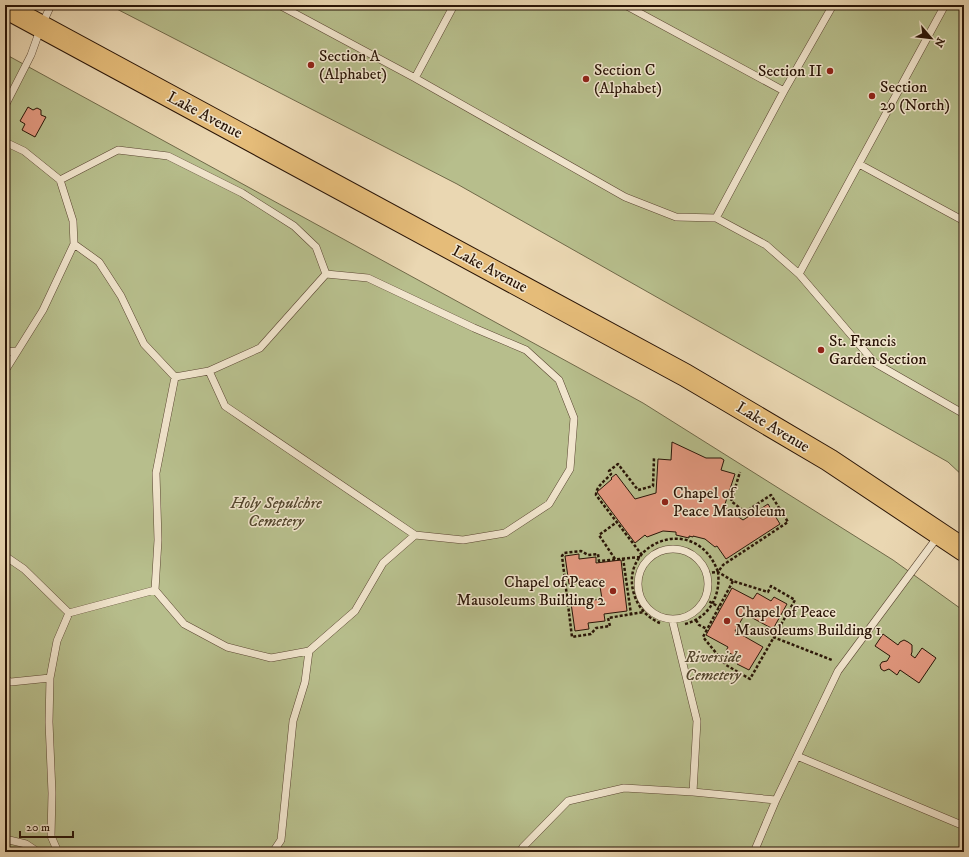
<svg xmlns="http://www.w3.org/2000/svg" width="969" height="857" font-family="'IM FELL DW Pica',serif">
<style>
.green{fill:#b7be8c;stroke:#706949}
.building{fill:#e2987f;stroke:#291406}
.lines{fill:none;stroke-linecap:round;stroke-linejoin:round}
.service-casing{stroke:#594531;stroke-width:8}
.primary-casing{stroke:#291406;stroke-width:24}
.path{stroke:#291406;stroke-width:2.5;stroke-dasharray:3 2;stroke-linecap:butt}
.service{stroke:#f1e5cd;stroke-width:7}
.primary{stroke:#e5bc79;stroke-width:22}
.poi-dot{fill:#8f2418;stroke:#f1e5cd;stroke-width:1.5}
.labels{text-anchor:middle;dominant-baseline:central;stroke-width:3;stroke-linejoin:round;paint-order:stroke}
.poi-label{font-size:16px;fill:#291406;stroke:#f1e5cd;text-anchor:start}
.street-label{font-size:16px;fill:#291406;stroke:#f1e5cd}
.park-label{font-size:16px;font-style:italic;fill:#54472e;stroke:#f1e5cd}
</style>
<rect width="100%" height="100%" fill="#ead7b2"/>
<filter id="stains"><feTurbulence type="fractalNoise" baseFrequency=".005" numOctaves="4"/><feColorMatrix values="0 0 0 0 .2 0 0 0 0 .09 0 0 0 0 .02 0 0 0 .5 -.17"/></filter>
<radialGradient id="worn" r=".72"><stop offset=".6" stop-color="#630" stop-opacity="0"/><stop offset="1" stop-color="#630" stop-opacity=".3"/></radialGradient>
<path class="green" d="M109 5H964V477L948 462 457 184Z
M5 54 643 403 893 560 964 611V852H5Z"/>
<path class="building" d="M28 107 33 110 37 108 41 110V115L46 117 35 137 22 130 25 124 20 121Z
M672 442 706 458H721L724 460 721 470 735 474 724 507 743 520 768 504 780 524 726 559 717 546 715 547 705 539 693 536V537L689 536V538L676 535V532L663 531 647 537 645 535 635 543 597 492 612 479 611 478 616 474 635 499 656 493 658 459 671 460Z
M579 554V559L596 557V563L621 560 627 611 604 614 605 621 588 623 589 629 575 631 571 603 602 599 599 580 569 584 565 556Z
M732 588 753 599 757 593 771 601 774 597 787 604 773 629 745 614 735 631 763 647 749 670 737 664 740 659 726 651 728 647 706 635Z
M883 634 898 645 900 642 904 640 908 642 912 645V652L911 655 915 658 922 648 936 658 919 683 900 670 897 675 889 669 884 671 881 669 880 665 882 662 887 661 890 656 875 646Z"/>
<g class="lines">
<g class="service-casing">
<path id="service" d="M279 5 415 78 625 197 676 217 716 218 766 245 799 274 875 363 964 414
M625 5 784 91
M415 78 454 5
M5 106 31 55 41 27 51 5
M5 142 24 151 60 180 73 221 74 244 43 310 5 371
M859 164 964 221
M60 180 118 150 168 156 242 193 294 226 316 247 326 274
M716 218 784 91 833 5
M799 274 945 5
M5 352 17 351
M209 371 225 406 415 535
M638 584a35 35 0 1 1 70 0a35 35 0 1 1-70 0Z
M5 556 24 569 69 613
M155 590 158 540 156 473 175 377
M672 619 697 721 693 792 776 800
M5 680 11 682 50 678
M797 756 964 826
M5 839 26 844 38 852
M58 852 51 836 52 793 49 722 50 678 57 641 69 613 155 590 184 624 227 647 271 658 309 651 355 611 383 563 415 535 463 540 505 533 549 504 570 469 574 418 559 380 526 350 474 328 368 278 326 274 260 348 209 371 175 377 144 344 121 296 99 262 74 244
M273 852 281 840 293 721 305 682 309 651
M520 852 523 847 568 801 624 788 693 792
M754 852 776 800 838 671 939 535"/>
</g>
<g class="primary-casing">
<path id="primary" d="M5 7 685 375 829 460 964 550"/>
</g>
<path class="path" d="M642 555 596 495C596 486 606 480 611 474L609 471 618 464 638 490 653 486 654 458
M640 557 599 561 598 554 588 555 581 551 564 553 562 556 572 637 591 634 596 628 610 626 608 618 644 612
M623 558 631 614
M615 559 599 535 617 522
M707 573 718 572 733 581 768 592 771 586 795 600 750 679 726 665 703 637 733 581
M705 599 719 607
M696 620 699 625 707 629
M660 623C648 618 638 608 634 594 618 543 696 511 718 572
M685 624C709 618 721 596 718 572L723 565 788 522 771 495 745 512 731 501 740 472
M773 637 832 660"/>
<use href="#service" class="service"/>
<use href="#primary" class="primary"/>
</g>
<g class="poi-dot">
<circle cx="311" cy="65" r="4"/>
<circle cx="830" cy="71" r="4"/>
<circle cx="586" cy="79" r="4"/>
<circle cx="872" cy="96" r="4"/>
<circle cx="821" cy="350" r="4"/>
<circle cx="665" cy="502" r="4"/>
<circle cx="613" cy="591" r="4"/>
<circle cx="727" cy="621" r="4"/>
</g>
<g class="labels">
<g class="poi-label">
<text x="319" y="56">Section A<tspan x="319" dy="18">(Alphabet)</tspan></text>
<text x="594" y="70">Section C<tspan x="594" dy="18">(Alphabet)</tspan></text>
<text x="822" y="71" text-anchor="end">Section II</text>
<text x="880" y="87">Section<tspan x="880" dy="18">29 (North)</tspan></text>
<text x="829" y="341">St. Francis<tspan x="829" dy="18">Garden Section</tspan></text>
<text x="673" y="493">Chapel of<tspan x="673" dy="18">Peace Mausoleum</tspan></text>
<text x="605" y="582" text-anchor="end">Chapel of Peace<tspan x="605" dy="18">Mausoleums Building 2</tspan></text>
<text x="735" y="612">Chapel of Peace<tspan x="735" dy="18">Mausoleums Building 1</tspan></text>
</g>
<g class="street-label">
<text transform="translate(205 115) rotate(28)">Lake Avenue</text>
<text transform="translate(490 269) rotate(28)">Lake Avenue</text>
<text transform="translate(773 427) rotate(31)">Lake Avenue</text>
</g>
<g class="park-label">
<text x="276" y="503">Holy Sepulchre<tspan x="276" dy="18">Cemetery</tspan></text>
<text x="713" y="657">Riverside<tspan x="713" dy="18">Cemetery</tspan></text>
</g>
</g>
<rect width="969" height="857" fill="none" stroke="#ead7b2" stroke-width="20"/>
<rect x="6" y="6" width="957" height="845" fill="none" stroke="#291406" stroke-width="2"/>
<rect x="10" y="10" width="949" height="837" fill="none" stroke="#291406"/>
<g transform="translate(931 38) rotate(118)" stroke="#f1e5cd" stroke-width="3" paint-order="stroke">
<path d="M0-3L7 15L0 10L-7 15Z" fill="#291406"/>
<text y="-6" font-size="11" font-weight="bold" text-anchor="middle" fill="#291406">N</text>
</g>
<path d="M20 831v6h53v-6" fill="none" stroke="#291406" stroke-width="2"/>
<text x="26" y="831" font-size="12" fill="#291406" stroke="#f1e5cd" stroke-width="3" paint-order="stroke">20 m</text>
<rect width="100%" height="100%" filter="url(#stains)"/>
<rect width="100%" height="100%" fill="url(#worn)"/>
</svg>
